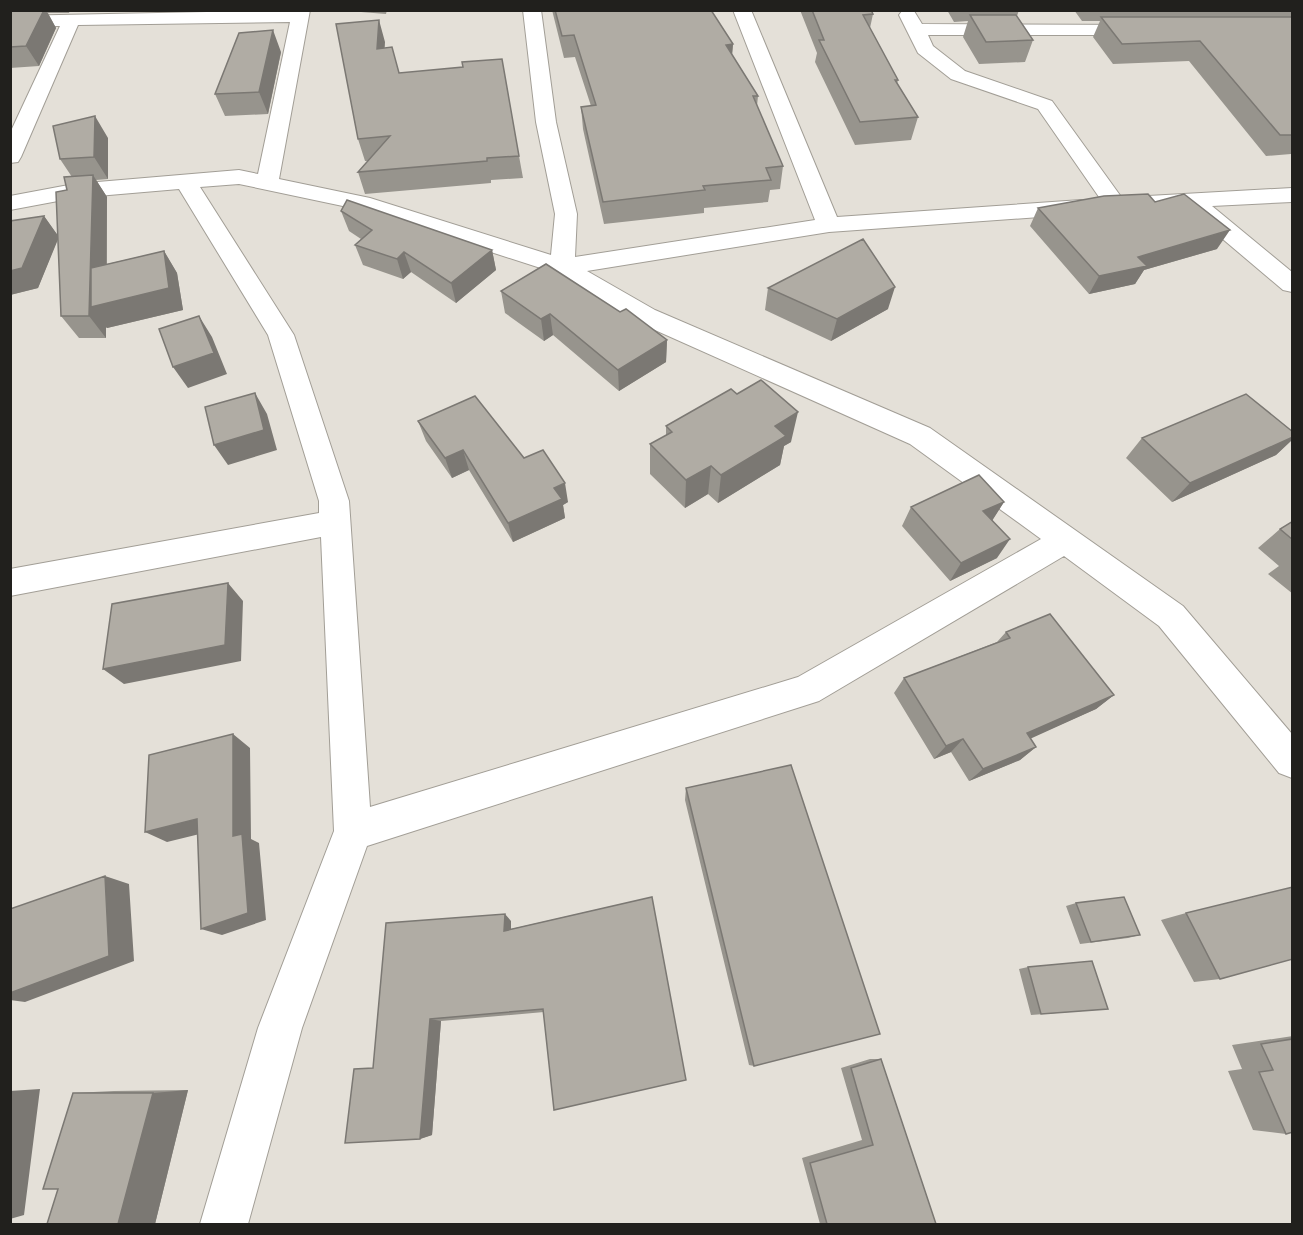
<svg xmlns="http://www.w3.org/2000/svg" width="1303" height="1235" font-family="Literata,serif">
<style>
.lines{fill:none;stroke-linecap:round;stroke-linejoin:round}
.minor-casing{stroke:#a29e96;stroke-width:2}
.minor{fill:#fff;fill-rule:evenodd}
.wall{fill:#97948d}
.shaded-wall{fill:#7b7873}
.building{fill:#b0aca4;stroke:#7b7873;stroke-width:1.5}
</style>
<rect width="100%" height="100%" fill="#e4e0d8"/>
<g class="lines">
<g class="minor-casing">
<path id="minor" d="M310 10 279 179 370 198 551 255 555 214 536 122 523 10H541L556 122 577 214 575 257 815 220 733 10H751L837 217 1081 200 1089 202 1092 207 1089 212 1081 214 829 232 587 271 655 310 930 428 1183 606 1292 734V778L1279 773 1159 626 1064 556 819 701 367 846 302 1028 248 1224H200L258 1028 334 831 321 537 10 596V569L319 513V501L268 335 179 189 74 198 10 210V196L74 184 239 170 258 174 290 22 78 25 21 157 18 162 10 163V133L60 26H10V16ZM239 184 357 209 553 272 637 322 910 444 1041 539 798 677 370 807 349 501 294 335 200 187Z
M902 11H914L922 24 1148 25 1150 29 1148 33 1141 35H928L933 46 965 71 1052 101 1127 205 1124 210 1116 212 1108 210 1038 109 951 79 918 53 899 15Z
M1292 188V202L1212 206 1292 272V292L1283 290 1186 208 1148 210 1140 208 1137 203 1140 198 1148 196Z"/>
</g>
<use href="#minor" class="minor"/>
</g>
<path class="wall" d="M10 10H70L69 13H48L56 28 39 66 10 68Z
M336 10H387L386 14Z
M552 10H711L733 44 732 55 758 96 757 106 783 166 780 189 770 190 768 202 704 208V213L604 224 583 129 581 107 591 106 575 57 564 58Z
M800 10H871L873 14 870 28 898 80 897 84 918 117 911 140 855 145 815 62 817 53Z
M947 10H1019L1017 16 1033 40 1025 62 979 64 963 37 968 21 954 22Z
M1074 10H1293V157L1291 154 1266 156 1189 61 1113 64 1093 37 1100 21H1082Z
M385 42 384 48 399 73 519 156 523 178 491 180V183L365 194 358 172 368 161H365L358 139Z
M281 52 268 114 225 116 215 94Z
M108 138V179L96 180 107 197V264L164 251 177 273 183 310 107 328 106 327V338H79L61 316 58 238 38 288 10 295V221L44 216 58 236 67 190 72 177 60 159Z
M1155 202 1217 249 1144 270 1135 284 1089 294 1030 226 1038 208Z
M341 211 492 250 496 270 456 303 411 272 403 279 363 265 355 245 361 239 349 231Z
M768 288 888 309 831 341 765 310Z
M501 291 620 312 667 340 666 362 619 391 553 335 544 341 505 313Z
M418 421 524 458 568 502 563 505 565 518 513 542 469 470 452 478 426 441Z
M666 426 791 442 784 446 780 465 718 503 708 494 685 508 650 474V444L666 436Z
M1293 432V439L1276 455 1172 502 1126 458 1142 438Z
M1004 502 992 520 997 558 950 581 902 526 911 507Z
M1293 521V594L1268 574 1279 566 1258 548 1280 529Z
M1006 632 1114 695 1096 709 1030 738 1036 747 1020 760 969 781 951 752 934 759 894 693 904 678 997 642Z
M686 788 754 1066 749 1065 685 800Z
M652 897 544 1012 441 1021 432 1135 420 1139 373 1068 511 921V929Z
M1076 903 1140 935 1128 938 1080 944 1066 906Z
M1186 913 1220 979 1194 982 1161 920Z
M1028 967 1108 1009 1031 1015 1019 969Z
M1293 1036V1132L1286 1134 1253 1130 1228 1071 1242 1069 1232 1045Z
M870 1059H881L936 1224H820L802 1158 862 1140 841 1068Z
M188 1090 155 1224H47L58 1189 73 1093 114 1091Z"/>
<path class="shaded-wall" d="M44 10H46L56 28 39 66 26 46Z
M379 20 385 42 383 71 377 49Z
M273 30 281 52 268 114 259 92Z
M733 44 731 66 726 45Z
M95 116 108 138V179L94 157Z
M93 175 107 197 106 303 164 251 177 273 183 310 107 328 106 327V338L89 316Z
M44 216 59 237 38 288 10 295V271Z
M1230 230 1217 249 1144 270 1135 284 1089 294 1099 276 1138 257Z
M492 250 496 270 456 303 451 283Z
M404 252 411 272 403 279 397 259Z
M895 287 888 309 831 341 837 319Z
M550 314 553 335 544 341 541 319Z
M199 316 212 337 227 374 188 388 173 367Z
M667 340 666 362 619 391 618 370Z
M255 393 267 414 277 450 228 465 214 445Z
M798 412 791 442 784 446 780 465 718 503 721 475 775 426Z
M1293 437V439L1276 455 1172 502 1190 483Z
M463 450 469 470 452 478 445 458Z
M711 466 708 494 685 508 686 480Z
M565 483 568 502 563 505 565 518 513 542 508 523 554 488Z
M1004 502 992 521 983 511Z
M1010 539 997 558 950 581 961 563Z
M228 583 243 601 241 661 124 684 103 669Z
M1114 695 1096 709 1012 747 1027 733Z
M233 734 250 748 251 839 259 843 266 920 222 935 201 929 233 836Z
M963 739 951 752 934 759 946 746Z
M1036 747 1020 760 969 781 983 769Z
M197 819 216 830 167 842 145 832Z
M105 876 129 884 134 961 25 1002 10 1000V993Z
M505 914 511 921V937L504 931Z
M430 1019 441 1021 432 1135 420 1139Z
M40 1089 24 1215 10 1219V1091Z
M188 1090 155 1224H118L153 1093Z"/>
<path class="building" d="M10 10H44L26 46 10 47Z
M555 10H711L733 44 726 45 758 96H753L783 166 766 168 771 180 703 186 705 190 603 202 581 107 596 105 574 35 562 36Z
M812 10H871L873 14 863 15 898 80H895L918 117 860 122 819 40H824Z
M970 15H1016L1033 40 986 42Z
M1101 17H1293V135H1280L1200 41 1122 44Z
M379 20 377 49 392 47 399 73 463 67 462 62 502 59 519 156 487 158V161L358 172 390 136 358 139 336 24Z
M273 30 259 92 215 94 239 33Z
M95 116 94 157 60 159 53 126Z
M93 175 89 316H61L56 192 67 190 64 177Z
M1148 194 1155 202 1184 194 1230 230 1138 257 1147 266 1099 276 1038 208 1104 196Z
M347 200 492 250 451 283 404 252 397 259 355 245 372 230 341 211Z
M44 216 22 268 10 271V221Z
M863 239 895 287 837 319 768 288Z
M164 251 169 288 91 307V268Z
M546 264 620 312 626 309 667 340 618 370 550 314 541 319 501 291Z
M199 316 214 353 173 367 159 329Z
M761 380 798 412 775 426 786 436 721 475 711 466 686 480 650 444 672 432 666 426 731 389 737 394Z
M255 393 264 430 214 445 205 407Z
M1246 394 1293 432V437L1190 483 1142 438Z
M475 396 524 458 543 450 565 483 554 488 562 499 508 523 463 450 445 458 418 421Z
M979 475 1004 502 983 511 1010 539 961 563 911 507Z
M1293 521V540L1280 529Z
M228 583 225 645 103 669 112 604Z
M1050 614 1114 695 1027 733 1036 747 983 769 963 739 946 746 904 678 1010 638 1006 632Z
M233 734V836L242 834 248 913 201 929 197 819 145 832 149 755Z
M791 765 880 1034 754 1066 686 788Z
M105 876 109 956 10 993V909Z
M1293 887V959L1220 979 1186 913Z
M652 897 686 1080 554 1110 543 1009 430 1019 420 1139 345 1143 354 1069 373 1068 386 923 505 914 504 931Z
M1124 897 1140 935 1091 942 1076 903Z
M1092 961 1108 1009 1041 1014 1028 967Z
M1293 1039V1132L1286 1134 1259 1072 1273 1070 1261 1044Z
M881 1059 936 1224H827L810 1163 873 1145 851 1068Z
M73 1093H153L118 1224H47L58 1189H43Z"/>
<rect width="1303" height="1235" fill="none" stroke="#21201d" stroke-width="24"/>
</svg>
